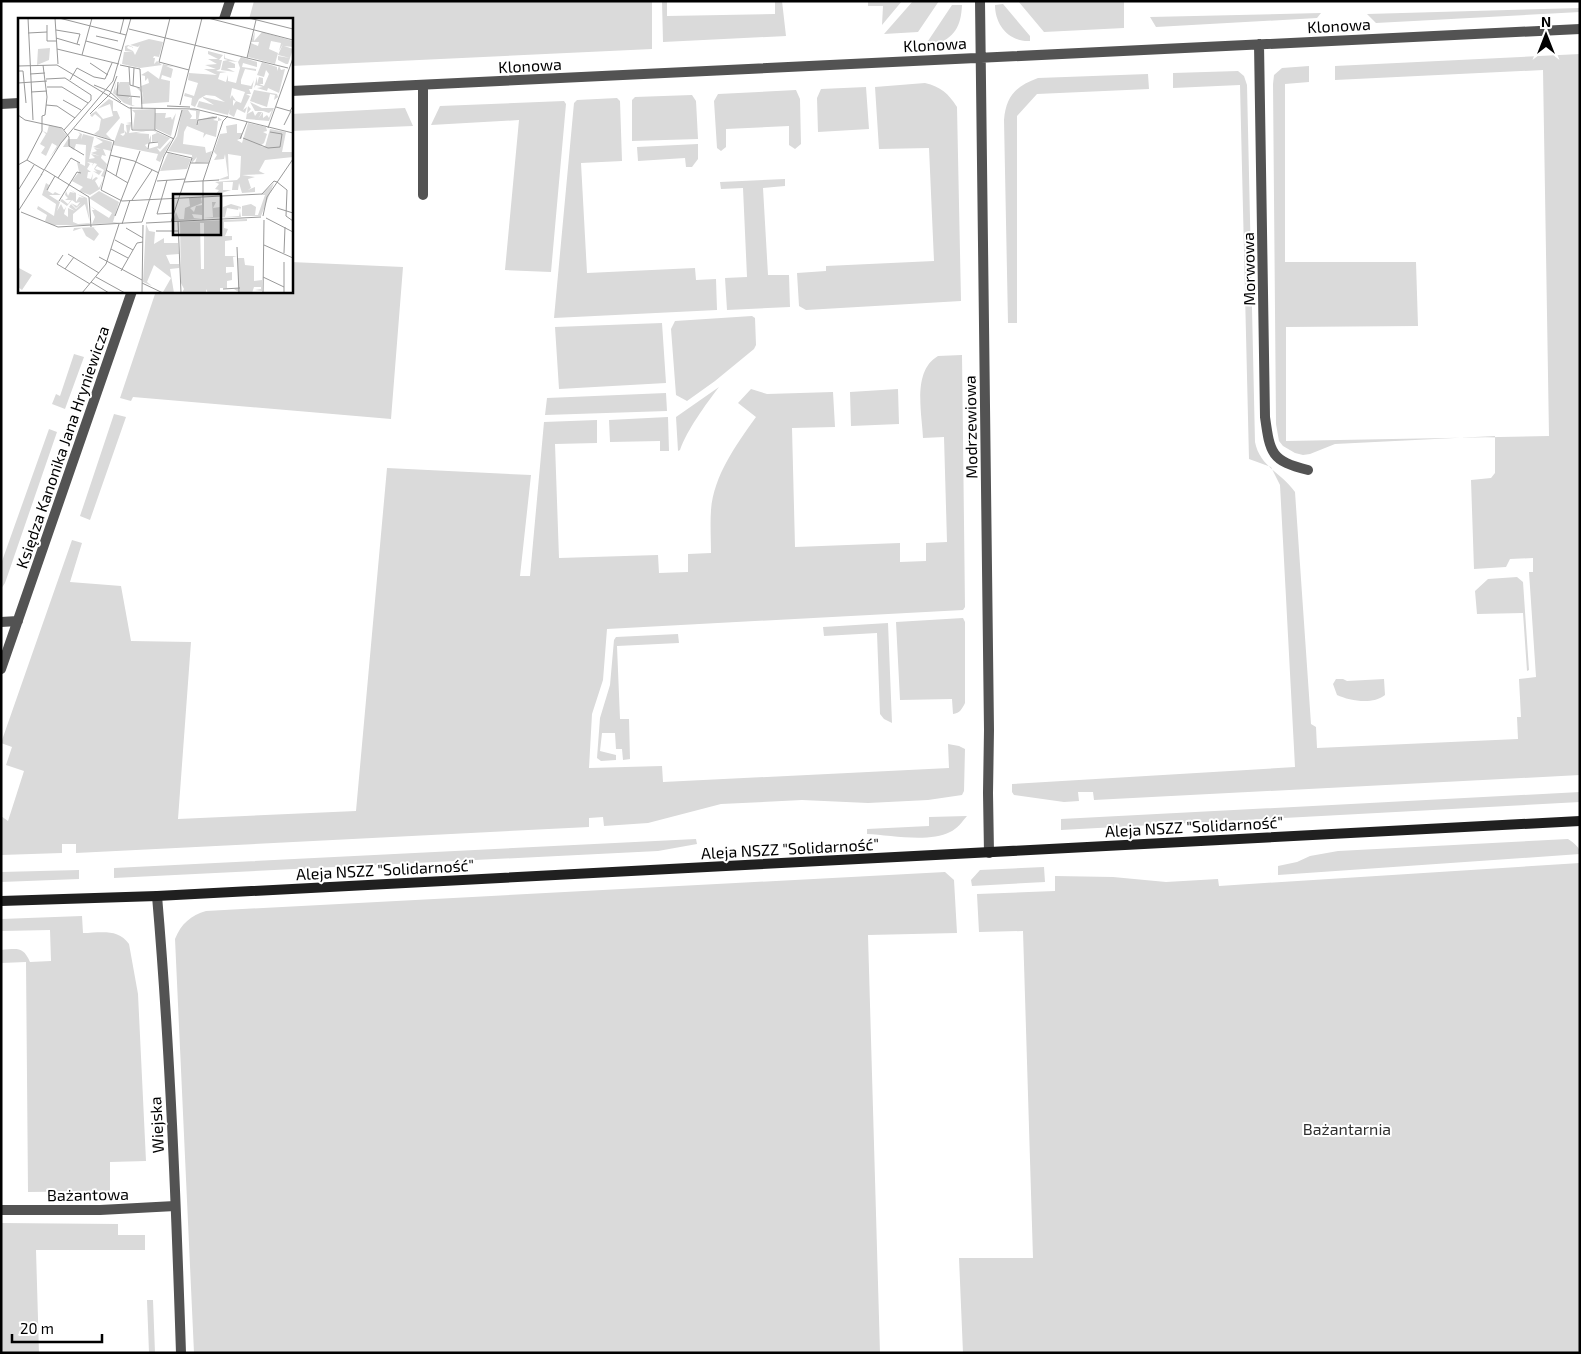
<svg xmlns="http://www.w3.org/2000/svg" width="1581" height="1354" font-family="'Exo 2',sans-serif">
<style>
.green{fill:#dadada}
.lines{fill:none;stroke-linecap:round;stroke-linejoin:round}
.street{stroke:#535353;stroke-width:10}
.secondary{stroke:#202020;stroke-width:10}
.labels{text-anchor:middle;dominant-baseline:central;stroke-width:4;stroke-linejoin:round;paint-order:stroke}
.street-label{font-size:16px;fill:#000;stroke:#fff}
.park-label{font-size:16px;fill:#313131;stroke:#fff}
.inset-road{fill:none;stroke:#999;stroke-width:1}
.view{fill:#000;fill-opacity:0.15;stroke:#000;stroke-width:2.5}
.inset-edge{fill:none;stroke:#000;stroke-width:2.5}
</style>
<rect width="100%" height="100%" fill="#fff"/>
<path class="green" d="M254 1H652V49L291 66V19H249Z
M662 1H667V16L775 14V1H782L786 36 663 42Z
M868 1H902L882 25 883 6H868Z
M913 1H939L918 32 884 34Z
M1018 1H1124V28L1044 32Z
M1003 4 1030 36V41C1009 42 995 25 995 5Z
M952 5H962C961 26 955 38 934 45L928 41Z
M1580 8V12L1376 23 1367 14Z
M1321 13 1317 18 1156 27 1150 17Z
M1580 54V775L1094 800 1093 792H1078L1079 801 1064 802 1014 795 1012 792V784L1295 767 1280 485 1271 467 1249 459 1240 85 1173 88V73L1238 71 1244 76 1247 85 1255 442C1260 467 1281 472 1295 492L1311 724 1316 727 1317 748 1518 739 1517 717H1521L1519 679 1536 677 1529 572H1533V558L1510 559 1506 567 1474 569 1471 480 1491 478 1495 473V436L1335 444 1310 454 1303 455 1295 453 1283 446 1279 441 1276 424 1273 84 1274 75 1282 68 1309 66V82L1285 84V262H1416L1418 326 1286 327V441L1549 436 1543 70 1335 80V66Z
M1148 74 1149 89 1037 94 1017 116V323H1008L1004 120C1006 96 1016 86 1038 78Z
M925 83C941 87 948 93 957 107L961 301 806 310 799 306 797 273 826 271V266L934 261 929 148 879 149 875 87Z
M866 87 869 129 818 132 817 98 821 89Z
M796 90 800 99 801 144 795 149 789 145V126L726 129V147L721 151 717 148 714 101 718 94Z
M692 95 696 101 698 139 632 141V100L635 97Z
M617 98 620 101 622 161 581 163 587 273 695 268 696 280 716 279 717 310 554 318 574 103 577 100Z
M564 101 566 104 551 272 505 270 519 120 431 125 440 106Z
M405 108 413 126 291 131V114Z
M698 144V159L692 167H686L685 158 638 161 637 147Z
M785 179V186L763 188 768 275H789L790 307 727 310 725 278 747 277 743 188 721 189 720 182Z
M291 262 403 267 391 419 133 397 131 401 120 398 156 291 168 293 169 291H291Z
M752 316 755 318 756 345 754 349 715 381 687 401 676 395 671 329 675 321Z
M662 323 666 383 559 389 555 327Z
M74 354 84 357 65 409 52 404 56 394 60 396Z
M962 355 965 607 963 610 607 629 603 680 592 714 589 768 662 766 663 782 949 768 948 744 959 746 965 749 964 791 962 795 928 800 868 803 802 800 721 804 648 823 604 826 603 817 589 818V827L76 853V844H62V853L1 855V816L8 821 24 771 6 765 12 747 1 743 72 540 82 543 70 582 121 586 131 641 191 642 178 819 356 811 387 468 531 475 520 576H530L544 422 597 420V443L555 444 559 558 658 555 659 573 688 572V554L711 553C711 539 710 524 711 510 714 475 736 445 756 417L738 403 751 389 767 394 833 392 835 427 792 428 795 547 900 543V562L926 561V543L947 542 944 437 923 438C922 413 912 371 938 356Z
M719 387C706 404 687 430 680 450L678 451 676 417Z
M898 389 899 424 851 426 850 392Z
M666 393 667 411 545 415 547 398Z
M114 414 126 417 90 520 80 516Z
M668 417 669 451H660V441L610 442 609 420Z
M49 429 57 432 5 583 1 589V564Z
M1517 577 1523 582 1529 670 1527 671 1523 613 1477 614 1475 591 1488 579Z
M963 618 965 622V703C962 709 960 713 953 714L952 699 900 700 896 622Z
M888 623 892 723 884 719 880 714 877 633 824 636 823 627Z
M678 634 679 643 617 646 620 719H629L630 759 623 760 622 749H616L615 733H602L600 751 616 755V760L601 761 597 758 600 718 610 685 614 640 616 637Z
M1336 679H1343L1347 681 1384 679 1385 695C1373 705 1350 701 1337 695L1333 684Z
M1580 792V802L1061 830V819Z
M967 816C962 822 957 829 950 832 929 843 889 835 867 834V829L929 826V817Z
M696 839 697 844 658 851 114 878V868Z
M1568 839C1574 843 1580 847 1580 854L1278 875V866L1297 862 1310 856 1338 851Z
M1580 863V1353H963L959 1258H1033L1023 931 979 932 977 894 1055 891V876L1113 877 1166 882 1218 879 1219 886Z
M1044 867 1045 882 972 886 971 880 980 870Z
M79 870V879L1 882V872Z
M945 872 954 880 957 933 868 935 880 1353H194L175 939C181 924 191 915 206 911Z
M82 916 83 933C100 933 118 928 129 944L138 994 146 1161 110 1162V1191L28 1192 26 962 1 963V950C17 949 23 946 30 962L51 961 50 930 1 931V919Z
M1 1223 118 1224V1235H145V1250H36L39 1353H1Z
M147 1300H153L155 1353H149Z"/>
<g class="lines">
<path class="street" d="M980 1 989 730 988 793 989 853
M224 19 230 1
M1259 44 1265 417C1270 453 1271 461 1308 470
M423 85V195
M291 91 1580 29
M1 104 19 103
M1 622 18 621
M1 669 132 291
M157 896C170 1047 176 1201 181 1353
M1 1210H100L175 1206"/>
<path class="secondary" d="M1 901 157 896 1580 821"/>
</g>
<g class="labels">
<g class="street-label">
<text transform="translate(1339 25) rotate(-3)">Klonowa</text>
<text transform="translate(935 44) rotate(-3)">Klonowa</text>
<text transform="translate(530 65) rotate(-3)">Klonowa</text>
<text transform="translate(1248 269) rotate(-91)">Morwowa</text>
<text transform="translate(970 427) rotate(-91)">Modrzewiowa</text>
<text transform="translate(62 447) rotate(-71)">Księdza Kanonika Jana Hryniewicza</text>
<text transform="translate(1194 826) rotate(-3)">Aleja NSZZ "Solidarność"</text>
<text transform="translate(790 848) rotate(-3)">Aleja NSZZ "Solidarność"</text>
<text transform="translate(385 869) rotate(-3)">Aleja NSZZ "Solidarność"</text>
<text transform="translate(156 1125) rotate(-93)">Wiejska</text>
<text transform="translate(88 1194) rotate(-1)">Bażantowa</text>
</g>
<g class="park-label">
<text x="1347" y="1128">Bażantarnia</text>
</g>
</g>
<g transform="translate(18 18)">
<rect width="275" height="275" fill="#fff"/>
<path d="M237 13 236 23 244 14 275 23V29L266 28 275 31 270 46H258H268L260 42V38L272 40 260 37 265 26 261 33 263 25 253 23 251 31 260 35 257 46 230 39 233 25 240 28 241 24H233ZM131 21 145 24 141 39 136 38 135 40H142H137L136 46 139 43 144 47 122 50 104 46 106 34H115L107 33V28L110 27 117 30 110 28 109 30 115 33 117 37 122 27 120 29 112 27ZM32 30 31 42 19 47 20 31ZM190 33 205 37 201 42H204L202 51 198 53 209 54 202 55 200 61 208 64 210 57V63L218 65 222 50 220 44 210 43 217 46V50H209L217 54 203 52 205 43 210 42 206 41V35L207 40 220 44 223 39 239 44V49L225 45 224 49 238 51V53L227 51 223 62V66L233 68 236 62 234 71H231L233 76H228L232 78 225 92 229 89 227 95 219 91 216 99 211 96 212 91 210 97 179 89 181 83 196 87 185 80V79L207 84 197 78 188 77 181 81 179 75 181 81 177 89 173 87 174 80 166 78 167 75 176 78 180 65 170 62 171 55 199 57 186 51H198L187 47 199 46 190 41H200L190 36ZM214 70 227 74 223 85 218 83 215 88V82L218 83 214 77 212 81ZM244 44 259 49V53L261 48 263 52 267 51 261 75 250 70 249 73 239 70 245 69 238 67 236 70 239 59V66L241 59 245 60V66H241L246 68 251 56 248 52 246 59 239 57ZM145 46 156 49 148 48 155 51 153 60 144 57 143 61 152 63 151 84 123 86V74L118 69 123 71 126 83 123 68 131 65 130 60 127 63V58L123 57 130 53 141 61ZM98 64 97 73 102 64H111L113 77 110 81 114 78V87H117L114 88 106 85 95 75ZM236 72 259 76 260 79 256 82 257 77 252 76 249 89 232 83ZM91 81 95 83V93H99L102 100 88 116 94 122 76 116 81 112 83 101 77 96 74 99 72 97 78 93 85 101 95 98 92 86 79 91ZM232 84 244 90H256L251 103 228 101 230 88 233 91 229 96 235 93 237 98 240 94H244L240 101 245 94V100L249 97 251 100 254 92 251 95 245 93H237ZM136 91 137 111H115L117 95 114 92ZM172 92V91H176L182 93 179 109 181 102 195 98 199 100 195 102 200 103V99L204 102 200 103 198 119 188 116 185 120 186 115 169 108 166 114 165 126 187 129 188 135 194 133 191 144 177 145 179 139 174 145V137L150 133 159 118 164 92H170L174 98 172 101H178V93ZM137 95H148L147 100 153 99 154 102 158 95 153 118 138 111ZM114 104 111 115 133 112 118 115 131 116V122L133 117V124L127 127 130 131 140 128V123L134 124V117L139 115 134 112 152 120 142 131 139 130 142 134 154 121 142 144 138 142 140 136 95 127 103 105 106 106V115L102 116 105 118 107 116 106 112 109 115 108 107 113 106 108 105ZM230 105 248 109 249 113 245 114 249 116 246 125 242 128 247 129 252 111 268 114 264 134H275V139L247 142 241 153 247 156 224 157 237 159 230 161 233 170 230 172 237 169V174L224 175 221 165 220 172H214L215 164H205V172H213L197 177 201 172 197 171 201 166 197 164 219 162 222 159 223 138 210 136 211 161 199 162 210 158 207 136 206 141 196 142 199 137 196 134 193 142 202 116 209 115 208 108 219 106V115H224V120L219 122 224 125ZM25 106V113L29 115 31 107 43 110 49 118 32 139 39 128 34 125 28 138 23 135 27 129 22 126 28 116 25 113ZM60 114 64 116 63 122 65 116 76 119 71 141 77 140 73 136 82 138 73 135 79 133 76 130 83 131 75 129 85 124 77 119 94 124 93 133 85 131 88 138 84 137 83 140 89 146 86 159 83 158 86 152 79 148 77 151 84 153 81 157 75 153 79 154 76 151 79 146 76 145 74 148 75 145 69 144 72 146 69 151 73 154H70L69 160 73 161 75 155 74 162 78 159 80 160 77 163 81 170 85 161 82 171 72 177 61 173 65 169 54 163 61 154 59 144 67 148 68 127 58 126 56 132 62 136 53 130V129H45L50 121H59L62 116ZM150 135 173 141 169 151 142 153ZM28 165 31 167 30 173 35 176 37 174 43 177H31L42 184 39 193 43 186 46 192 48 189 46 196 50 199V190L57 193 51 189 53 186 58 191 64 185 58 190 53 185 59 188 62 184 58 185 54 182 49 188 42 183 44 181 50 186 53 182H47L50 180 47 177 48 173 50 178 52 174 57 175 51 171 58 175V184L61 179 66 180 59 176 69 180 72 207H34L27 203 29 197 19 191 20 188 36 198 38 186 24 177ZM67 186 72 205 60 206 55 204V196ZM256 165 243 198H224V188L233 186 238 189 237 197H240L247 177H243ZM81 173 101 184 95 204 103 205 74 206 77 199 74 192H77L72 188 91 200 94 195 71 180ZM202 178H205V189L213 186 223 189 222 192 221 189 220 192 209 190 207 199 221 198 222 193 223 199 186 200 195 199 194 184H198L195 190 202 189ZM183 179 184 185 172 190 176 194 178 188 184 187V197L174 196 176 200 184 201 155 203 158 194 161 201H166L167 190 172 188 171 180ZM229 201V203L206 204V210L210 211 207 218H214V222L207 223V238H219L215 239 216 249H208V255L214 254V262L209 263V270H202V275H190L188 271V275H164L166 271 163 265 162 204ZM182 205H186V251H183ZM128 206 131 213 137 214 136 226 146 220V225H160L161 236 148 237 152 246H161V250L152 251 156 275 145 274 153 260 136 247 129 264 134 268 125 264ZM75 209 81 216 76 223 68 218 64 210 55 213 56 210 79 209ZM220 240H226L227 247 236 248V263L244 262V273L237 272 243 271V269H236L234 275H222L216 271 220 270ZM1 250 14 257 4 272 0 269Z" fill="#dadada" fill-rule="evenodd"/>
<path class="inset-road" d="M10 0 15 102M37 0 40 46M41 0 108 17M152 0 141 44 171 52M190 0 275 22M231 0 275 11M29 7V23H38M111 11 270 50M38 12 62 16 59 26M10 15 29 14M102 16 106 0M78 18 100 23M38 20 62 27M68 23 104 33M39 31 101 46M64 37 74 0M229 40 238 2M72 45 90 57M39 47 111 90 177 91 275 115M102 47 122 51 124 91M0 48 39 47M111 49 112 67 122 70M0 53H5L8 85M12 56 27 55M28 61 47 60 73 77V82L46 112M52 62 59 50 76 59 87 61 94 45M100 64 99 77 122 79M0 65 29 63M76 67 91 73 103 84M115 68 116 50M29 69H44L70 85M13 74 29 73M45 82 63 92M28 87 39 88 57 100M162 87 184 0M149 88 172 89M113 89 114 112H137L156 121M258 89 272 93 275 88M137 90V112M72 96 92 76 99 58M0 97 7 102 44 110 51 119M179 107 180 102 199 99M266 107 273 93M250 110 275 40M56 111 96 123 83 172M51 119V128L66 137M225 120 250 130 262 129 264 116 252 114M222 121 229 104M130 131 131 125 140 124M148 134 174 140 153 204M92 137 116 143 141 155M9 142 24 113V98L27 97 29 79 25 47M173 145H191M0 147 9 142 26 152M27 152 71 179M88 152 110 165M23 157 43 125 95 63 113 0M98 158 103 139M40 160 53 140 62 145M149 162 139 196 156 195M139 163 167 161M166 164 201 162M259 164 269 172 268 198 275 203M1 171 16 147M29 172 37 158M83 172 104 183 244 176 256 163 259 164M71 179 73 209M114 182 134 152M41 183 59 154 63 155M259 190 275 195M1 192 24 156M3 194 40 209 124 204M97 198 122 133M245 198 249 179 275 141M248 200 275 214M185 202V163L205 103 210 98M160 203 163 275M124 204 146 138 157 118 164 92M128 205 243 199M104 206 112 182M108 210 125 220M138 213H161M97 222 115 232M246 227 275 240M219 229 221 275M93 231 110 240M266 235 267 209M50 236 81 255M45 237 39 246 72 266M81 239 124 262M47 251 56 239M103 253 119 225 125 224M78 259 107 275M245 259 266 269M73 264 91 275M124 265 145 275M205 271 222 270M64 275 88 246 101 206M124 275 125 207M245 275 246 202M266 275V244"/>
<path class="view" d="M155 176H203V217H155Z"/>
<rect width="275" height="275" class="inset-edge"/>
</g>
<rect width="1581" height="1354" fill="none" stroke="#000000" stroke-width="5"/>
<g transform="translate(1546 35)" stroke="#ffffff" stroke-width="4" paint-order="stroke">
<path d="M0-4L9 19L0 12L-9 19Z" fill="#000000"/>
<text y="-8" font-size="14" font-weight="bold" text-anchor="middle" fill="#000000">N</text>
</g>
<path d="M12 1334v8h90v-8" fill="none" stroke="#000000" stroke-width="2.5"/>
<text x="20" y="1334" font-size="15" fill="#000000" stroke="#ffffff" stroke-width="4" paint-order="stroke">20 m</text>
</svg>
